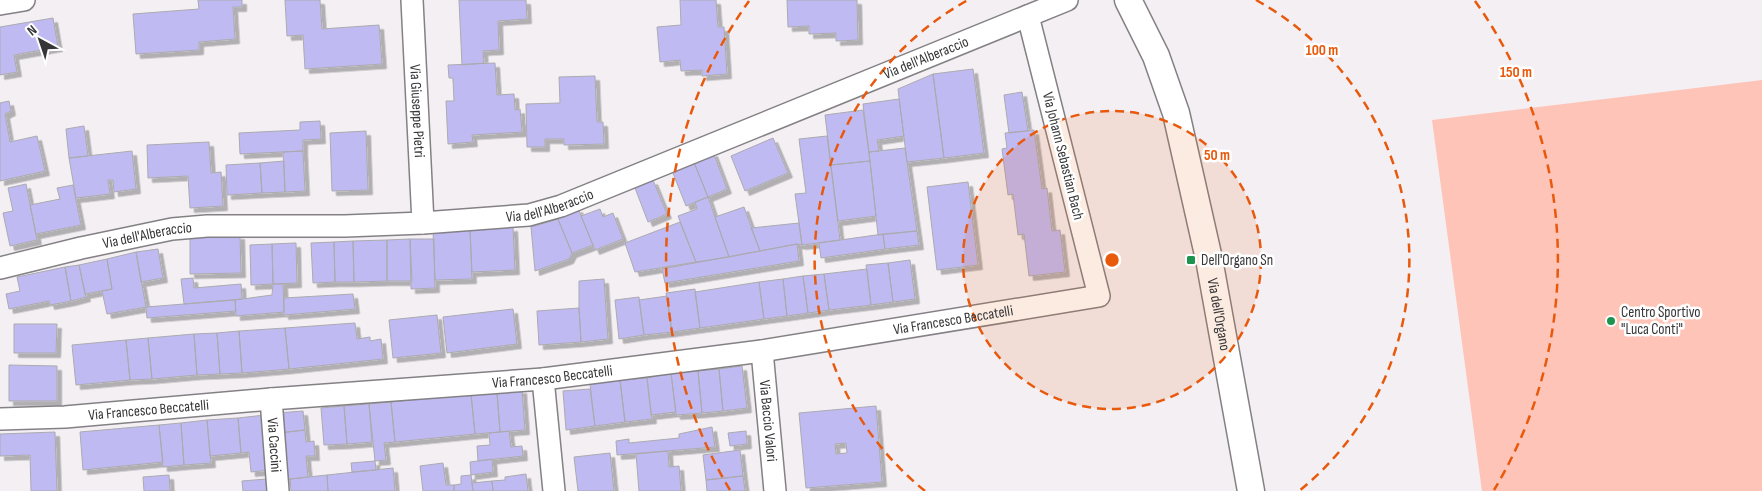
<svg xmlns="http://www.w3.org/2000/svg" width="1762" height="491" font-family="'Sofia Sans Condensed',sans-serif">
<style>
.green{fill:#fec4b8}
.building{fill:#c0baf3;stroke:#abaaaf;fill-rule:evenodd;filter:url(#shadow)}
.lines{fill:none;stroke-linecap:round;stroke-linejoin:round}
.minor-casing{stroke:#848185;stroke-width:24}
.tertiary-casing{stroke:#848185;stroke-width:29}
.minor{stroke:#fff;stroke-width:21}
.tertiary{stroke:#fff;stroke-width:26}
.ring{fill:none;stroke:#e8590c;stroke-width:2.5;stroke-dasharray:9 6}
.poi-dot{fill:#1c934e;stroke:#fff;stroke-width:2}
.labels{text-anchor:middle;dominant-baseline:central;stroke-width:5;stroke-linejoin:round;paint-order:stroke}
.street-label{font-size:15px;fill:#363537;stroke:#fff}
.poi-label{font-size:15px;fill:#363537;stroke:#fff;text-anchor:start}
.centre{fill:#e8590c;stroke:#fff;stroke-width:2.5}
.ring-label{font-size:15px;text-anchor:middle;font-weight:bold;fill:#e8590c;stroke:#fff;stroke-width:5;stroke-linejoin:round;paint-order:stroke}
</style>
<defs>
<filter id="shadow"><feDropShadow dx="4.5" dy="4.5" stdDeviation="0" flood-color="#0004"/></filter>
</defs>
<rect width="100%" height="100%" fill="#f3eff3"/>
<path class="green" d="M1762 80V491H1482L1432 120Z"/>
<path class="building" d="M198 0H242V7H233L235 39 199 42V50L136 54 133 14 199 9Z
M285 0H320L322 29 379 25 382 64 305 69 303 35 287 36Z
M459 0H526L527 19 498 21 499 50 483 51 484 63 462 65Z
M680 0H716L718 27H724L727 74 702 76V70L681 71 680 60 660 62 657 27 681 25Z
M787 0H857L858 40 836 41V33L809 34V26L788 27Z
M53 18 58 47 14 55 17 72 0 75V27Z
M495 63 497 95 514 94 515 110 520 109 522 132 472 135 473 142 448 144 446 101H454L453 78H449L448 65Z
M973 69 984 153 944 158 933 74Z
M933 74 944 158 907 162 898 89Z
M595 76 597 122H603L604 144 564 145V139H545V147H527L526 104 560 103 559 77Z
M1022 92 1028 131 1009 133 1004 95Z
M899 99 904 136 877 140 879 151 869 152 863 104Z
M9 101 11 111 5 114 10 142 37 136 45 171 0 181V103Z
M863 110 870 161 831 165 825 115Z
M320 121 321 139 303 140V151L240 154 239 133 300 130V122Z
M84 126 88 156 69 158 66 129Z
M1034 130 1042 189 1047 188 1052 231 1060 230 1065 272 1029 276 1024 234 1018 235 1013 194 1008 195 1002 149 1007 148 1005 133Z
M366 131 368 190 332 191 330 133Z
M827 136 840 240 802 245 795 194 806 193 799 139Z
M773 138 788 173 745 191 731 156Z
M209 142 211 173 221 172 223 206 190 208 188 176 148 178 147 145Z
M905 148 917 231 878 235 869 152Z
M132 151 136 189 114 192 113 180H108L110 194 76 198 69 158Z
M303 151 305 191 285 192 283 152Z
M713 152 727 189 708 197 693 160Z
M693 160 708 197 686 206 671 168Z
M284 161 285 192 262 193 260 163Z
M870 161 876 216 838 221 831 165Z
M260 163 262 193 227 195 226 165Z
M653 180 667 214 648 222 635 188Z
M968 182 978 265 937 270 927 187Z
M26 184 37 240 10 246 3 213 13 211 8 188Z
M73 185 81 225 36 234 30 205 60 199 57 188Z
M708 197 729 257 696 262 678 216 697 209 695 202Z
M744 207 760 251 729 257 715 217Z
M578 208 593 245 572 253 557 217Z
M600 209 603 217 613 213 623 239 595 250 581 216Z
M558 219 572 253 569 259 535 271 531 227Z
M680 222 696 262 635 272 625 243Z
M799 223 802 245 797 244 760 251 751 228Z
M513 227 515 270 472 272 470 230Z
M470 230 472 279 435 280 433 231Z
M917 231 919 245 885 249 883 234Z
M883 234 885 249 821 258 819 243Z
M240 235 241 273 190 274V236Z
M410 239 412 281H387V240Z
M410 239H434L435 288 411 289Z
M387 240V281L354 282 353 241Z
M353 241 354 282H335L334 242Z
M334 242 335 282 313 283 311 243Z
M296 243 297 283 273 284 272 244Z
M272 244 273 284 251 285 250 245Z
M797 244 799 261 665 283 662 269Z
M158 249 163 278 141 282 136 252Z
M136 252 146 307 107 314 102 291 112 289 107 259Z
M107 259 112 289 85 294 79 265Z
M910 260 915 299 893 302 888 263Z
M888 263 893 302 871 305 866 265Z
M79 265 86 297 71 301 65 267Z
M65 267 71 301 50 305 49 301 9 309 6 294 20 291 17 277Z
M867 269 871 305 829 310 824 274Z
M824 274 829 310 808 313 803 276Z
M803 276 808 313 787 316 783 279Z
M193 278 194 288 241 284 242 299 184 304 181 279Z
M604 279 608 339 581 342 579 308V281Z
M783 279 787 316 764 319 759 282Z
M759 282 764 319 700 328 695 292Z
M273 284H283L284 312 236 316 235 300 272 295Z
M695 289 700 328 672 332 666 293Z
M353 294 355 309 284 315V298Z
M667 296 672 332 644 335 639 300Z
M639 297 644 335 619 339 615 300Z
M235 300 236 311 147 318 146 307Z
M579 308 581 342 539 345 537 311Z
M513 309 517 344 447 353 443 317Z
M437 315 441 353 393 358 389 320Z
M355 323 357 339 370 337V341L381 339 383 359 289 369 285 328Z
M14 324H57L56 353H14Z
M285 328 289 369 242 373 239 331Z
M239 331 242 373 220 374 217 333Z
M217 333 220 374 197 375 194 334Z
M194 334 197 375 152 379 148 338Z
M148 338 152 379 130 380 126 340Z
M126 340 130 380 76 385 72 345Z
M9 365 57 366V401H9Z
M742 366 747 408 723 411 719 369Z
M719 369 723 411 702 413 698 371Z
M698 371 702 413 676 415 671 373Z
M671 373 676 412 651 415 647 378Z
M647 378 652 419 625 422 620 380Z
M620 380 625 422 595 426 590 384Z
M522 389 525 430 500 432 497 392Z
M590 389 595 426 566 430 563 391Z
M497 392 500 432 475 434 471 394Z
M471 394 475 434 395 442 391 402Z
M391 402 395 442 384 443 386 460 375 461 369 404Z
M369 404 372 442 347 444 344 406Z
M344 406 347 444 324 445 321 408Z
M876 406 882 482 806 488 799 413ZM846 443 847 453 836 454 835 444Z
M303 411 305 430 279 433 277 413Z
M265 415 270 470 251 472 249 452 241 453 238 418Z
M238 418 241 453 210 456 207 420Z
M207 420 211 463 184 465 181 423Z
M181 423 184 465 163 467 159 425Z
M159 425 163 462 83 470 80 432Z
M712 427 715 447 617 455 616 441 629 439V443L679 438V434Z
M305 430 306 442 314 441 315 456H306L308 477 283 480 279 433Z
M509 431 511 447 522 446 523 456 478 461 477 446 490 445 489 433Z
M746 431 747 444 730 446 728 433Z
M55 432 57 491H31L30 455 0 456V434Z
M740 450 743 476 706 480 703 455Z
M668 451 669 467 679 466 681 491H639L636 454Z
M610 453 614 491H578L574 457Z
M492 459 493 472 471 475 470 462Z
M375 461 376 470 352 472 351 463Z
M443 463 446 485H454V491H423L420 466Z
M393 468 395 491H328L327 475Z
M526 474 528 491H493L492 481 505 480V477Z
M169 475 170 491H144L143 477Z
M327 475 328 491H291L290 479Z
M471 475 473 491H454V485L461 484V476Z
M743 476 745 491H707L706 480Z
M266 479 267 491H243L242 481Z
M492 481 493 491H473L472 483Z"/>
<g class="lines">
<g class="minor-casing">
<g id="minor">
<path id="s1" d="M412 0 423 223"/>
<path d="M0 4 24 0"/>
<path id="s2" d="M0 268 81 248 172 229 207 226H345L423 223 529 215 561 206 1067 0"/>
<path id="s3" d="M762 351 775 491"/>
<path d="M543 379 554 491"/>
<path id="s4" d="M271 399 278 491"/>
<path id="s5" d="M0 419 65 417 271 399 543 379 762 351 1099 296 1028 16"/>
</g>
</g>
<g class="tertiary-casing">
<g id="tertiary">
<path id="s6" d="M1128 0 1156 56 1176 113 1209 259 1251 491"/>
</g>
</g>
<use href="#minor" class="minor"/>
<use href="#tertiary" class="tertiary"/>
</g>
<circle cx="1112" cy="260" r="149" fill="#e8590c" fill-opacity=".12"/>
<g class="ring">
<circle cx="1112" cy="260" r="149"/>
<path d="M925 491A297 297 0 0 1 968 0M1256 0A297 297 0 0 1 1299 491"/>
<path d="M730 490A446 446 0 0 1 749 1M1475 1A446 446 0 0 1 1494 490"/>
</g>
<g class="poi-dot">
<rect x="1186" y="255" width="10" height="10" rx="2.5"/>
<circle cx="1611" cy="321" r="5"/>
</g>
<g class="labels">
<g class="street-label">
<text stroke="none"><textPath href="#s2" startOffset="961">Via dell'Alberaccio</textPath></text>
<text stroke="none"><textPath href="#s1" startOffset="111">Via Giuseppe Pietri</textPath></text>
<text transform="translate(1063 156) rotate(76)">Via Johann Sebastian Bach</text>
<text stroke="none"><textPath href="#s2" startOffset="556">Via dell'Alberaccio</textPath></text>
<text stroke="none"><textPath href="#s2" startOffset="151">Via dell'Alberaccio</textPath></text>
<text stroke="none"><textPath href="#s6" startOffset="329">Via dell'Organo</textPath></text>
<text stroke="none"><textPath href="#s5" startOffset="959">Via Francesco Beccatelli</textPath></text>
<text stroke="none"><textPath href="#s5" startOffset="554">Via Francesco Beccatelli</textPath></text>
<text stroke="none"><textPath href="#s5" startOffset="149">Via Francesco Beccatelli</textPath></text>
<text stroke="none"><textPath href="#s3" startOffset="70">Via Baccio Valori</textPath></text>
<text stroke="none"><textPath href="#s4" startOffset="46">Via Caccini</textPath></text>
</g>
<g class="poi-label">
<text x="1201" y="260">Dell'Organo Sn</text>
<text x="1621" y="312">Centro Sportivo<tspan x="1621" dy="17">"Luca Conti"</tspan></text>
</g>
</g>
<circle cx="1112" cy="260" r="8" class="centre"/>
<g class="ring-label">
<text x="1322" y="55">100 m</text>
<text x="1516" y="77">150 m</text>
<text x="1217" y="160">50 m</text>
</g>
<g transform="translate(40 40) rotate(320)" stroke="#ffffff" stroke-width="4" paint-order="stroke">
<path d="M0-4L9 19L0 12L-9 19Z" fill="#363537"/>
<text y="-8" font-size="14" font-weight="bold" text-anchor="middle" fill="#363537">N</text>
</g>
</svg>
